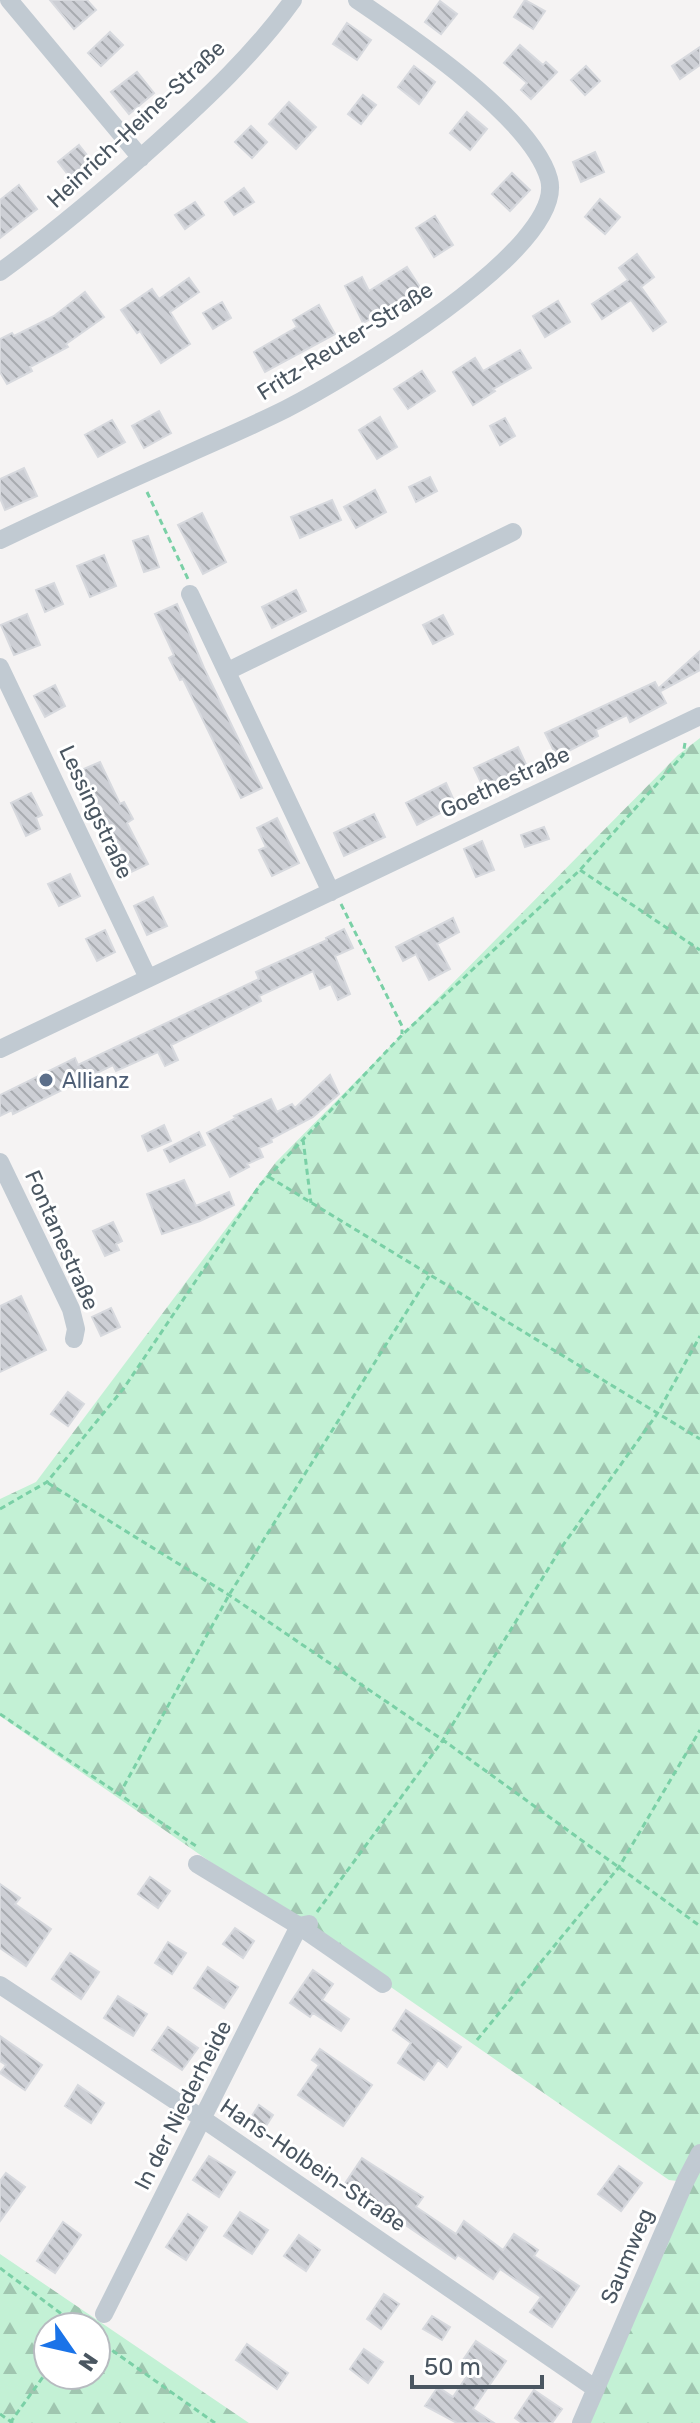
<svg xmlns="http://www.w3.org/2000/svg" width="700" height="2423" font-family="Rubik,sans-serif">
<style>
.forest{fill:url(#forest-firs);fill-rule:evenodd}
.building{fill:url(#building-back-hatch);stroke:#d7d9de;stroke-width:2}
.lines{fill:none;stroke-linecap:round;stroke-linejoin:round}
.path{stroke:#7ad0a6;stroke-width:3;stroke-dasharray:6 4;stroke-linecap:butt}
.minor{stroke:#c1cad2;stroke-width:18}
.service-dot{fill:#5c6f8a;stroke:#fff;stroke-width:3}
.labels{text-anchor:middle;dominant-baseline:central;stroke-width:6;stroke-linejoin:round;paint-order:stroke}
.street-label{font-size:22px;fill:#4a5661;stroke:#fff}
.service-label{font-size:22px;fill:#4e5e75;stroke:#fff;text-anchor:start}
</style>
<defs>
<pattern id="forest-firs" width="22" height="20" patternUnits="userSpaceOnUse" patternTransform="scale(2)"><rect width="22" height="20" fill="#c3f1d5"/><path d="M5 1l3.5 6h-7zM16 11l3.5 6h-7z" fill="#a0c6b0"/></pattern>
<pattern id="building-back-hatch" width="6" height="6" patternUnits="userSpaceOnUse" patternTransform="scale(2)"><rect width="6" height="6" fill="#cdcfd5"/><path d="M-1 5l2 2M0 0l6 6M5-1l2 2" fill="none" stroke="#a8abb0"/></pattern>
</defs>
<rect width="100%" height="100%" fill="#f5f3f3"/>
<path class="forest" d="M700 738V2423H581L685 2182 669 2180 0 1716V1499L36 1482 276 1162 678 755Z
M0 2254 249 2423H0ZM48 2327H96V2375H48Z"/>
<path class="building" d="M50 0H87L96 10 74 29Z
M525 0 545 11 533 29 514 17Z
M440 1 457 14 441 34 425 22Z
M347 23 371 40 357 60 333 44Z
M110 32 123 45 101 66 88 53Z
M520 45 543 65 546 62 557 72 531 99 521 90 527 83 504 63Z
M700 47V65L680 79 672 66Z
M414 66 435 82 419 104 398 87Z
M586 66 600 81 585 95 571 80Z
M137 72 154 93 129 114 111 92Z
M363 95 376 105 361 124 348 114Z
M289 102 316 127 296 149 269 124Z
M467 112 487 129 470 150 450 133Z
M251 126 267 142 252 158 235 142Z
M79 145 95 165 74 182 58 162Z
M595 152 604 172 581 182 573 162Z
M512 173 530 190 510 211 492 194Z
M19 185 37 209 0 238V200Z
M244 188 254 202 234 215 225 202Z
M600 199 620 217 605 234 585 217Z
M195 202 204 215 185 229 175 215Z
M435 216 453 245 434 257 416 228Z
M637 254 654 277 641 287 666 322 653 331 631 300 602 319 592 304 628 280 619 268Z
M407 267 425 295 406 308 402 302 363 323 345 286 362 277 369 291Z
M189 278 199 292 170 312 190 344 161 363 140 331 137 333 121 310 152 289 159 299Z
M85 292 104 317 66 344 68 347 30 367 32 371 7 384 0 372V339L12 333 14 336 54 316Z
M558 301 570 322 545 337 533 316Z
M222 302 231 318 213 329 203 313Z
M319 305 335 334 265 372 254 352 297 327 293 320Z
M520 350 531 368 493 389 495 391 473 405 453 372 475 358 483 371Z
M422 371 435 391 408 409 394 389Z
M159 411 171 433 144 448 132 426Z
M380 417 397 447 377 459 359 430Z
M505 418 515 436 500 445 490 426Z
M112 420 125 442 98 457 85 435Z
M24 468 37 496 5 510 0 498V479Z
M430 477 437 491 416 502 409 487Z
M375 490 386 512 356 528 344 507Z
M332 500 341 520 300 538 291 517Z
M202 513 226 562 203 574 178 525Z
M148 536 159 567 144 572 133 541Z
M104 555 116 586 90 597 77 566Z
M54 583 63 604 45 612 36 590Z
M296 590 306 611 272 628 262 607Z
M177 604 204 668 262 788 241 798 183 679 180 680 169 658 174 655 155 614Z
M27 614 40 645 14 655 1 625Z
M443 615 453 634 433 644 423 625Z
M700 651V670L661 691 659 688Z
M655 682 666 703 630 722 627 715 596 730 598 736 557 757 545 733Z
M55 685 65 706 45 717 34 696Z
M518 747 529 771 485 791 474 768Z
M100 762 120 804 124 802 133 819 127 823 148 864 127 874 116 853 122 850 90 791 88 792 79 771Z
M446 783 456 805 417 825 406 803Z
M31 793 42 815 36 818 40 829 26 836 11 803Z
M374 814 385 837 344 856 334 833Z
M277 818 299 863 272 876 259 850 266 847 257 828Z
M544 827 549 839 525 847 521 835Z
M482 841 494 870 476 877 464 849Z
M70 874 80 896 59 906 48 884Z
M153 897 167 926 147 935 134 906Z
M453 918 459 932 437 944 450 969 429 980 416 954 403 961 396 947Z
M344 929 353 948 335 956 350 994 338 1000 331 984 320 989 313 971 259 996 261 1001 239 1012 171 1045 178 1060 165 1066 158 1052 116 1071 113 1065 13 1114 12 1110 0 1116V1095L75 1058 78 1065 259 979 256 972 327 940 326 938Z
M105 930 115 952 97 961 86 939Z
M330 1075 339 1094 313 1117 271 1139 272 1142 259 1148 263 1157 247 1164 249 1167 230 1177 207 1133 236 1118 234 1116 271 1099 277 1112 292 1104 295 1108Z
M164 1125 171 1141 148 1151 142 1136Z
M199 1132 205 1145 170 1162 164 1150Z
M184 1180 196 1206 229 1192 234 1205 200 1221 162 1234 147 1194Z
M113 1222 122 1241 116 1244 119 1250 105 1256 93 1231Z
M21 1296 46 1350 0 1372V1306Z
M111 1308 120 1327 101 1336 92 1317Z
M68 1392 84 1404 68 1426 51 1414Z
M150 1877 170 1891 158 1908 138 1894Z
M0 1884 20 1898 15 1904 51 1929 26 1966 0 1948Z
M235 1928 254 1941 243 1958 223 1944Z
M168 1942 186 1953 172 1974 155 1963Z
M70 1953 99 1972 81 1999 52 1979Z
M208 1967 238 1987 224 2008 194 1988Z
M313 1970 333 1984 322 2000 349 2019 341 2031 313 2013 310 2017 290 2003Z
M118 1996 147 2014 133 2036 104 2018Z
M406 2010 461 2047 447 2067 438 2060 424 2080 398 2063 411 2043 393 2030Z
M168 2027 198 2048 182 2070 152 2050Z
M0 2036 42 2065 25 2090 0 2073 6 2065 0 2061Z
M320 2049 372 2085 343 2126 298 2095 319 2065 312 2060Z
M78 2085 104 2103 91 2123 65 2106Z
M259 2105 273 2115 262 2132 248 2122Z
M209 2156 235 2172 219 2197 193 2180Z
M362 2158 423 2197 416 2207 456 2234 464 2221 503 2250 514 2234 538 2250 534 2256 579 2286 552 2327 530 2312 541 2297 500 2269 493 2279 458 2255 455 2259 404 2224 402 2227 342 2188Z
M619 2166 642 2183 621 2211 598 2194Z
M6 2173 25 2187 0 2221V2181Z
M240 2212 268 2230 252 2254 224 2236Z
M188 2214 207 2227 186 2260 166 2247Z
M63 2222 81 2235 55 2273 37 2261Z
M299 2235 320 2250 306 2271 284 2256Z
M384 2294 399 2304 381 2329 367 2319Z
M432 2316 450 2327 442 2340 423 2329Z
M476 2341 506 2361 473 2409 494 2423H457L425 2406 438 2387 453 2397 473 2367 463 2360Z
M247 2344 288 2373 277 2389 236 2360Z
M364 2349 383 2362 368 2383 350 2369Z
M534 2390 562 2409 552 2423H522L515 2418Z"/>
<g class="lines">
<path class="path" d="M147 492 188 579
M580 870 700 950
M341 904 402 1026V1034
M303 1139 311 1203
M269 1177 700 1439
M48 1483 229 1595 443 1740 700 1926
M0 1509 47 1482 124 1388 260 1185 402 1035 580 870 683 755 685 743
M0 1714 196 1846
M119 1795 229 1595 429 1276
M317 1912 443 1740 561 1548 657 1414 700 1336
M477 2040 619 1867 700 1730
M0 2268 79 2327
M96 2339 215 2423
M0 2414 13 2423
M10 2423 48 2370"/>
<path class="minor" d="M9 0 141 158
M0 272C55 232 107 188 157 143 206 99 255 53 293 0
M0 540C57 513 113 487 170 462 209 444 248 428 286 409 340 381 568 249 549 179 532 118 410 36 357 0
M190 594 331 892
M0 667 148 978
M228 671 513 532
M0 1049 700 716
M0 1162 71 1309 76 1329 74 1339
M197 1864 299 1926 383 1984
M0 1985 203 2119 596 2389
M104 2314 299 1926 309 1924
M581 2423 685 2182 700 2153"/>
</g>
<circle class="service-dot" cx="46" cy="1080" r="8"/>
<g class="labels">
<g class="street-label">
<text transform="translate(136 124) rotate(-43)">Heinrich-Heine-Straße</text>
<text transform="translate(345 341) rotate(-32)">Fritz-Reuter-Straße</text>
<text transform="translate(505 782) rotate(-25)">Goethestraße</text>
<text transform="translate(96 812) rotate(65)">Lessingstraße</text>
<text transform="translate(62 1240) rotate(66)">Fontanestraße</text>
<text transform="translate(183 2105) rotate(-63)">In der Niederheide</text>
<text transform="translate(313 2165) rotate(34)">Hans-Holbein-Straße</text>
<text transform="translate(627 2256) rotate(-67)">Saumweg</text>
</g>
<g class="service-label">
<text x="62" y="1080">Allianz</text>
</g>
</g>
<g transform="translate(72 2351) rotate(124)"><circle r="38" fill="#ffffff" stroke="#b7bbc0" stroke-width="2"/>
<path d="M0-6L14 30L0 20L-14 30Z" fill="#1a73e8"/>
<text y="-12" font-size="22" font-weight="bold" text-anchor="middle" fill="#4a5661">N</text>
</g>
<path d="M412 2375v12h130v-12" fill="none" stroke="#4a5661" stroke-width="4"/>
<text x="424" y="2375" font-size="24" fill="#4a5661" stroke="#ffffff" stroke-width="6" paint-order="stroke">50 m</text>
</svg>
